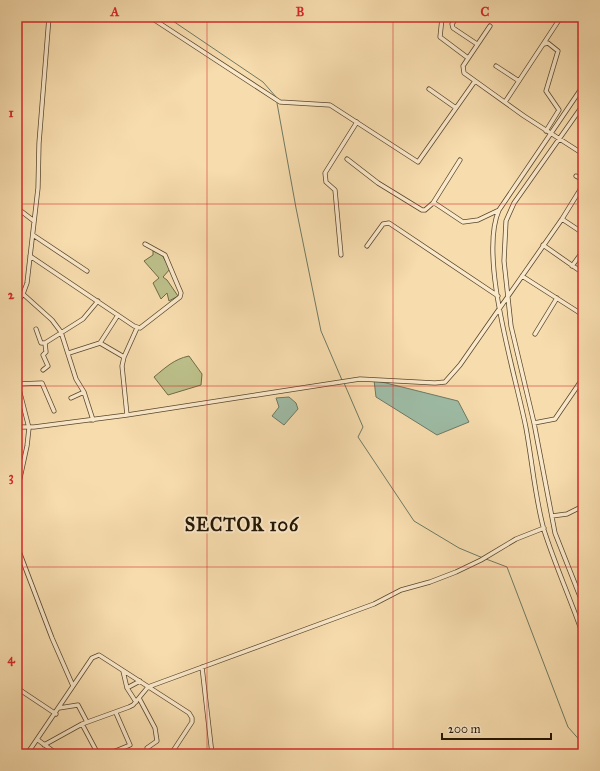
<svg xmlns="http://www.w3.org/2000/svg" width="600" height="771" font-family="'IM FELL Great Primer',serif">
<style>
.green{fill:#bcc08a;stroke:#706a46}
.water{fill:#9ebca6;stroke:#6d7964}
.lines{fill:none;stroke-linecap:round;stroke-linejoin:round}
.stream{stroke:#6d7964;stroke-width:1}
.minor-casing{stroke:#58472d;stroke-width:5}
.minor{stroke:#fae8ca;stroke-width:3.5}
.grid{fill:none;stroke:#d62828;stroke-width:1;stroke-opacity:0.55}
.labels{text-anchor:middle;dominant-baseline:central;stroke-width:4;stroke-linejoin:round;paint-order:stroke}
.district-label{font-size:18px;font-weight:bold;letter-spacing:1px;fill:#231502;stroke:#fae8ca}
.neatline{fill:none;stroke:#d62828;stroke-width:1.5}
.grid-label{font-size:13px;text-anchor:middle;font-weight:bold;fill:#d62828}
</style>
<rect width="100%" height="100%" fill="#f7dcad"/>
<filter id="stains"><feTurbulence type="fractalNoise" baseFrequency=".005" numOctaves="4"/><feColorMatrix values="0 0 0 0 .2 0 0 0 0 .09 0 0 0 0 .02 0 0 0 .5 -.17"/></filter>
<radialGradient id="worn" r=".72"><stop offset=".6" stop-color="#630" stop-opacity="0"/><stop offset="1" stop-color="#630" stop-opacity=".3"/></radialGradient>
<path class="green" d="M153 251 161 253 170 269 163 277 167 280 178 296 169 301 167 293 161 299 153 283 159 278 144 261 153 255Z
M189 356 202 374 201 385 168 395 154 377C165 368 174 359 189 356Z"/>
<path class="water" d="M374 380 458 401 469 422 437 435 376 397Z
M289 397 296 403 298 409 284 425 272 416 279 407 276 398Z"/>
<g class="lines">
<path class="stream" d="M167 17 263 82 277 98
M277 103 296 208 321 331 342 380
M344 383 363 427 358 437 414 521 459 548 483 558
M486 559 507 567 568 727 583 744"/>
<g class="minor-casing">
<path id="minor" d="M150 17 280 102 330 105 418 162 475 81
M457 17 452 24 453 28 477 44
M442 18 440 37 468 58
M490 26 463 66 464 73 524 116 583 154
M544 44 548 43 558 51 546 91 559 110 546 131
M496 66 519 81
M583 86 499 210C478 257 516 376 526 428 532 460 535 498 544 530 555 565 571 600 583 635
M429 89 456 108
M505 102 559 20 554 17
M583 105 514 203 506 221 504 261 511 326 534 423 555 533 583 604
M347 159 378 183 422 210H425L433 203 436 204 463 222 478 220 499 210
M576 176 583 180
M433 203 460 160
M17 208 34 221
M562 219 583 233
M33 235 87 271
M543 245 583 273
M367 246 383 224 389 223 498 296
M341 255 335 190 326 182 325 173 357 122
M30 256 134 326 140 328 180 297 181 293 165 255 145 244
M572 266 583 251
M522 276 583 315
M23 294 52 320 61 332 76 379 84 392 93 420
M17 303 23 294 27 283 38 188 39 143 49 17
M36 329 41 343H45L83 319 98 301
M535 334 557 298
M100 343 118 315
M69 353 100 343 124 357
M43 370 48 366 43 355 46 352 45 343
M17 381 29 428 27 446 17 492
M18 384 42 383 54 411
M71 398 84 392
M127 415 122 366 124 357 137 328
M534 423 555 419 583 378
M17 427H34L127 415 360 379 435 383 445 382 460 365 562 219 583 185
M552 516 567 514 583 506
M17 546 52 638 73 686
M202 667 212 754
M123 671 127 688 136 702
M17 688 56 714
M127 688 140 681
M139 698 155 728 157 741 147 748 148 754
M59 708 78 705 87 722
M82 724 98 754
M38 740 57 754
M44 745 82 724 129 707 133 705 148 687 374 604 401 590 430 582 456 572 481 560 516 539 544 528
M27 754 92 658 99 655 189 713 192 718V722L171 754
M108 754 130 745 116 713"/>
</g>
<use href="#minor" class="minor"/>
</g>
<path class="grid" d="M207 17V754M393 17V754M17 204H583M17 386H583M17 567H583"/>
<g class="labels">
<g class="district-label">
<text x="242" y="525">SECTOR 106</text>
</g>
</g>
<rect width="600" height="771" fill="none" stroke="#f7dcad" stroke-width="44"/>
<path d="M442 733v6h109v-6" fill="none" stroke="#231502" stroke-width="2"/>
<text x="448" y="733" font-size="12" fill="#231502" stroke="#fae8ca" stroke-width="3" paint-order="stroke">200 m</text>
<rect x="22" y="22" width="556" height="727" class="neatline"/>
<g class="grid-label">
<text x="115" y="16">A</text>
<text x="300" y="16">B</text>
<text x="485" y="16">C</text>
<text x="11" y="117">1</text>
<text x="11" y="299">2</text>
<text x="11" y="481">3</text>
<text x="11" y="663">4</text>
</g>
<rect width="100%" height="100%" filter="url(#stains)"/>
<rect width="100%" height="100%" fill="url(#worn)"/>
</svg>
